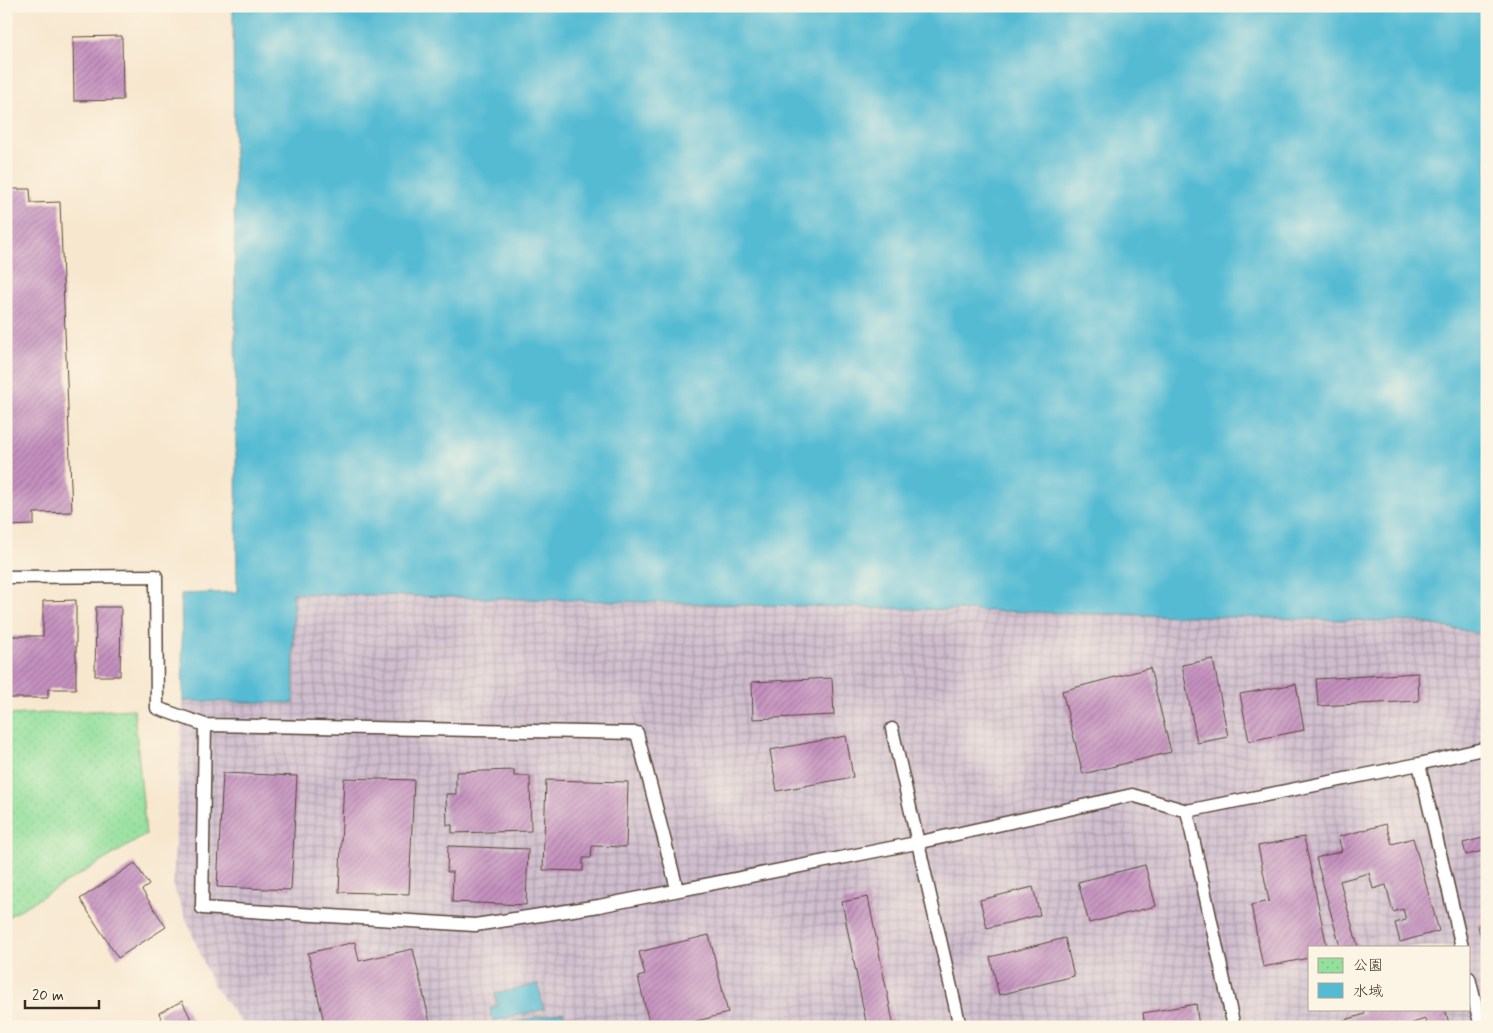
<svg xmlns="http://www.w3.org/2000/svg" width="1493" height="1033" font-family="Mynerve,'Klee One',sans-serif">
<style>
.industrial{fill:url(#industrial-grid);fill-rule:evenodd}
.park{fill:url(#park-dots);stroke:#67855e}
.water{fill:#55bbd3;stroke:#487278}
.building{fill:url(#building-hatch)}
.lines{fill:none;stroke-linecap:round;stroke-linejoin:round}
.service-casing{stroke:#574639;stroke-width:15}
.service{stroke:#fff;stroke-width:12}
</style>
<defs>
<pattern id="industrial-grid" width="8" height="8" patternUnits="userSpaceOnUse" patternTransform="scale(1.25)"><rect width="8" height="8" fill="#cfbdce"/><path d="M0 4h8M4 0v8" fill="none" stroke="#a99aa7"/></pattern>
<pattern id="park-dots" width="8" height="8" patternUnits="userSpaceOnUse" patternTransform="scale(1.25)"><rect width="8" height="8" fill="#93e09d"/><path d="M2 2h.1M6 6h.1" fill="none" stroke="#80c087" stroke-width="1.8" stroke-linecap="round"/></pattern>
<pattern id="building-hatch" width="6" height="6" patternUnits="userSpaceOnUse" patternTransform="scale(1.25)"><rect width="6" height="6" fill="#c591c0"/><path d="M-1 1l2-2M0 6l6-6M5 7l2-2" fill="none" stroke="#a1779b"/></pattern>
</defs>
<rect width="100%" height="100%" fill="#fcf5e5"/>
<filter id="ink" filterUnits="userSpaceOnUse"><feTurbulence type="fractalNoise" baseFrequency=".02" numOctaves="2"/><feDisplacementMap in="SourceGraphic" scale="10" xChannelSelector="R" yChannelSelector="G"/><feConvolveMatrix kernelMatrix="1 2 1 2 8 2 1 2 1" color-interpolation-filters="sRGB"/></filter>
<filter id="wash" filterUnits="userSpaceOnUse"><feTurbulence type="fractalNoise" baseFrequency=".0096" numOctaves="4" result="noise"/><feDisplacementMap in="SourceGraphic" scale="20" xChannelSelector="R" yChannelSelector="G"/><feGaussianBlur stdDeviation="1.12" result="paint"/><feColorMatrix in="noise" values="0 0 0 0 0 0 0 0 0 0 0 0 0 0 0 0 0 1.4 0 .05"/><feComposite in="paint" operator="in"/></filter>
<g filter="url(#wash)">
<rect width="100%" height="100%" fill="#f7e7cf"/>
<path class="industrial" d="M293 593 1419 622 1487 635V1027H244L211 981 173 886 183 701 295 703ZM1309 947H1469V1009H1309Z"/>
<path class="park" d="M134 709 146 835 6 918V715Z"/>
<path class="water" d="M233 6H1487V635L1419 622 293 593 294 703 183 701 181 594 237 592Z
M538 984 544 1009 493 1021 490 1008 498 1006 495 994Z
M563 1012 566 1027H492Z"/>
<g id="blocks">
<path class="building" d="M122 36 123 100 74 101 73 37Z
M6 189H30L31 203 60 202 72 512 34 513V525L6 526Z
M76 600V689H48V698H6V636H43V601Z
M96 607H121L120 676H95Z
M1213 659 1228 737 1197 743 1182 665Z
M1150 668 1171 752 1083 774 1062 691Z
M1418 673 1419 701 1318 706 1316 679Z
M832 678 834 715 753 719 752 682Z
M1296 684 1304 730 1249 741 1240 694Z
M846 736 853 777 777 791 770 750Z
M514 770V776H530L531 831 452 833V825H447L446 794H456V772Z
M223 773 297 776 291 890 217 887Z
M344 778 414 780 409 894 339 892Z
M546 780 628 782 626 847 592 846 591 858H583V871L543 870Z
M1386 824 1392 844 1413 838 1439 931 1400 942 1395 923 1406 920 1403 909 1393 912 1386 885 1373 889 1369 873 1340 881 1358 947H1340L1316 858 1342 851 1338 837Z
M1304 837 1327 947H1309V958L1263 967 1251 905 1269 901 1258 846Z
M1487 837V850L1466 855 1463 843Z
M448 846 528 849 526 905 452 902 453 872H447Z
M135 863 149 885 142 890 166 927 118 958 80 899Z
M1145 865 1156 906 1089 923 1078 882Z
M1033 887 1040 915 987 928 980 900Z
M868 897 894 1027H867L842 902Z
M1487 912V944L1483 945 1478 925 1483 923 1481 914Z
M709 935 728 1013 674 1027H650L638 977 645 975 639 952Z
M1065 938 1074 976 999 995 990 957Z
M355 942 359 961 413 949 431 1027H325L308 953Z
M182 1001 195 1027H159L164 1024 159 1013Z
M1196 1004 1199 1027H1145L1143 1013Z
M1364 1009H1445L1450 1027H1428L1425 1019 1401 1027H1341L1339 1022 1365 1014Z"/>
</g>
</g>
<g filter="url(#ink)">
<use href="#blocks" fill-opacity="0" stroke="#574639" stroke-width="1"/>
<g class="lines">
<g class="service-casing">
<path id="service" d="M6 577 156 576 157 708 205 725 637 733 677 889
M205 725 202 908 475 925 599 906 916 843 1132 795 1187 811 1419 764 1487 748
M892 729 960 1027
M1419 764 1462 947
M1187 811 1234 1027
M1469 978 1481 1027"/>
</g>
<use href="#service" class="service"/>
</g>
</g>
<rect width="1493" height="1033" fill="none" stroke="#fcf5e5" stroke-width="25"/>
<rect x="1308" y="946" width="162" height="65" fill="#fcf5e5" stroke="#afa495"/>
<rect x="1318" y="958" width="25" height="15" fill="url(#park-dots)" stroke="#afa495"/>
<text x="1353" y="970" font-size="15" fill="#3b2a1e">公園</text>
<rect x="1318" y="983" width="25" height="15" fill="#55bbd3" stroke="#afa495"/>
<text x="1353" y="996" font-size="15" fill="#3b2a1e">水域</text>
<path d="M25 1000v8h74v-8" fill="none" stroke="#3b2a1e" stroke-width="2.5"/>
<text x="32" y="1000" font-size="15" fill="#3b2a1e" stroke="#fcf5e5" stroke-width="4" paint-order="stroke">20 m</text>
</svg>
